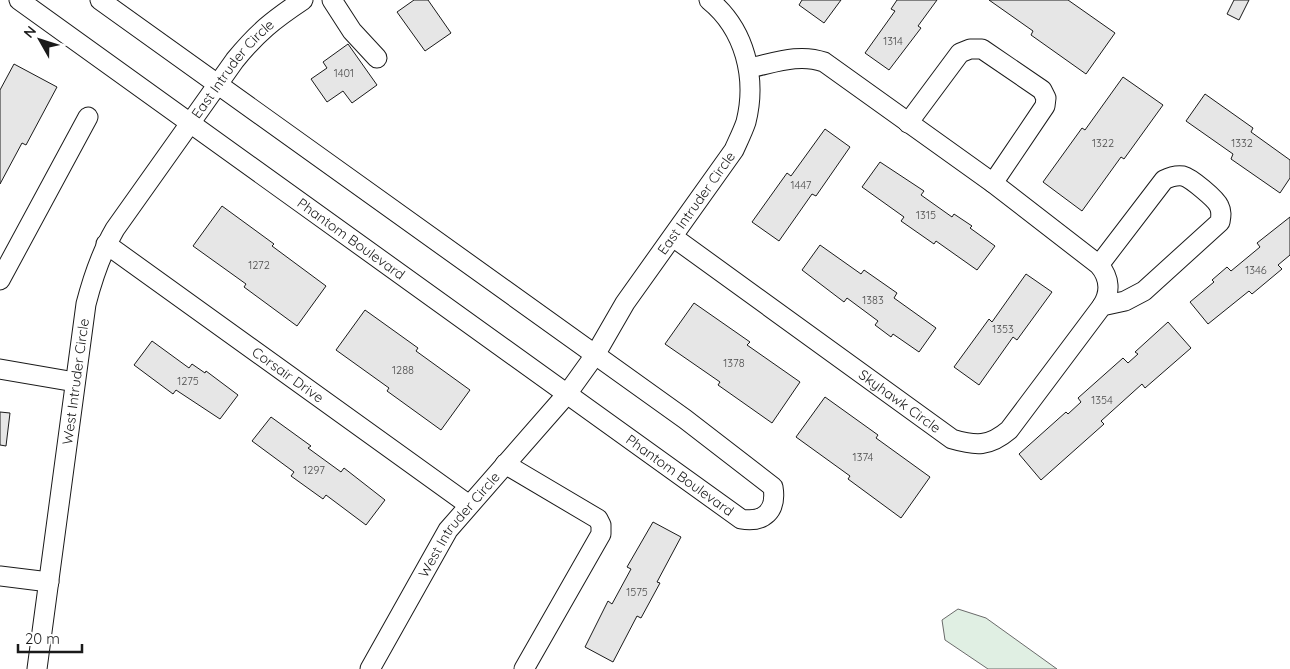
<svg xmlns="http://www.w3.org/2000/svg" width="1290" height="669" font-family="Quicksand,sans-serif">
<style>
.green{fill:#e0efe3;stroke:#6a6a6a}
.building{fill:#e6e6e6;stroke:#1a1a1a}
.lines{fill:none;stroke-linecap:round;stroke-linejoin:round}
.street-casing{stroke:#1a1a1a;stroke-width:21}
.street{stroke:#fff;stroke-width:19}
.labels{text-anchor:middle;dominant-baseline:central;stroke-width:4;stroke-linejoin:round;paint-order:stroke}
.number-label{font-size:11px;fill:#4d4d4d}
.street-label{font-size:14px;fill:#1a1a1a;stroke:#fff}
</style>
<rect width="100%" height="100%" fill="#fff"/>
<path class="green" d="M958 609 986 618 1057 669H988L945 640 942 620Z"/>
<path class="building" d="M414 0H428L451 33 425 51 397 12Z
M802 0H841L824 23 799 5Z
M897 0H937L918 26 921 28 889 70 865 53 895 11 891 9Z
M989 0H1068L1115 33 1086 74 1031 35 1033 31Z
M1234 0H1249L1239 20 1227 14Z
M348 44 377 85 352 103 343 91 327 102 311 79 327 68 323 62Z
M14 64 57 87 26 145 22 143 0 184V90Z
M1123 77 1163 105 1124 159 1121 157 1082 211 1043 182 1082 128 1085 130Z
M1205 94 1253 128 1251 132 1290 160V178L1280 193 1231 159 1233 154 1186 121Z
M825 129 850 147 816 196 812 194 779 241 752 222 787 173 791 176Z
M880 162 924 191 921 195 952 217 954 214 972 226 970 228 995 246 977 270 936 241 934 244 901 221 904 217 862 187Z
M222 206 274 244 272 246 326 286 297 326 244 287 246 284 193 246Z
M1290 217V255L1278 265 1282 269 1252 294 1249 291 1208 324 1190 302 1214 282 1212 280 1227 267 1231 271 1260 247 1257 243Z
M820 245 861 274 864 270 897 293 894 298 936 328 919 352 893 334 891 337 875 325 878 321 847 298 844 302 802 270Z
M1026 274 1052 292 1017 340 1013 337 979 385 954 367 989 319 992 322Z
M694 303 750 342 747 345 800 382 772 423 718 385 720 382 665 344Z
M365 310 418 348 416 351 470 390 441 430 387 391 389 388 336 350Z
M1168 322 1191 348 1145 388 1142 384 1101 421 1104 424 1041 480 1019 454 1066 412 1068 414 1081 402 1078 398 1123 358 1128 363 1138 354 1135 352Z
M152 341 189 368 192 364 205 373 206 371 238 395 220 419 176 390 173 394 134 365Z
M825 397 878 435 876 438 930 477 901 518 848 479 850 476 796 437Z
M0 412 10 413 6 446 0 445Z
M271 417 311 446 308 448 341 472 344 468 385 500 366 525 326 495 323 499 291 476 294 472 252 441Z
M653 522 681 537 657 582 660 583 641 618 637 616 613 662 585 647 608 601 612 604 631 569 627 567Z"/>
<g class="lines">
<g class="street-casing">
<g id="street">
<path id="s1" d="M19 0 741 519C764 523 777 511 773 487L685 419 100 0"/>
<path d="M332 0 352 31 377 58"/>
<path d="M749 68C774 63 799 53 824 62L993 183 1099 265C1110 278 1111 292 1102 306"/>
<path d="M908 123 960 53 970 49H982L1042 90 1046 98 1045 106 993 183"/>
<path id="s2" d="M673 237 952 439C976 446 989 447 1009 430L1102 306 1125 301 1144 291 1220 222C1221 216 1222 212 1219 206 1216 199 1191 178 1183 176 1176 175 1170 177 1164 180L1099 265"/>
<path id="s3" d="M106 244 469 505"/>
<path d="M0 280 88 117"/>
<path d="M0 369 75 382"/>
<path d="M505 464 598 519 601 525V534L524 669"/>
<path d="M0 576 49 582"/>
<path id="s4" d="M37 669 86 304C93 277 101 253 115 229L235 60C258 32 273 20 303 0"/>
<path id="s5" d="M370 669 448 530 567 394 595 355 625 303 734 150C738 141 743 131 746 122 757 78 745 29 709 0"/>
</g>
</g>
<use href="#street" class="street"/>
</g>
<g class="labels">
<g class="number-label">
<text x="893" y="41">1314</text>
<text x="344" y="73">1401</text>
<text x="1103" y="143">1322</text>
<text x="1242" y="143">1332</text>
<text x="801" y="185">1447</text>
<text x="926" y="215">1315</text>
<text x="259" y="265">1272</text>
<text x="1256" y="270">1346</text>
<text x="873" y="300">1383</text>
<text x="1003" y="329">1353</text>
<text x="734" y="363">1378</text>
<text x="403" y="370">1288</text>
<text x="188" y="381">1275</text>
<text x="1102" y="400">1354</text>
<text x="863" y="457">1374</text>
<text x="314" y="470">1297</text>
<text x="637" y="592">1575</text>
</g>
<g class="street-label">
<text stroke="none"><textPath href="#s4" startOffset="648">East Intruder Circle</textPath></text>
<text stroke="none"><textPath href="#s5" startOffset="571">East Intruder Circle</textPath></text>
<text stroke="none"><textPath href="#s1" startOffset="409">Phantom Boulevard</textPath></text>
<text stroke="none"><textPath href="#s3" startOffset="224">Corsair Drive</textPath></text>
<text stroke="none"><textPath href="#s4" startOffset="290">West Intruder Circle</textPath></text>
<text stroke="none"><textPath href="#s2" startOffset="280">Skyhawk Circle</textPath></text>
<text stroke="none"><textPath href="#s1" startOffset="814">Phantom Boulevard</textPath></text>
<text stroke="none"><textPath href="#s5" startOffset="170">West Intruder Circle</textPath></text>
</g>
</g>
<g transform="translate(40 40) rotate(309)" stroke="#ffffff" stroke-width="4" paint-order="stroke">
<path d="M0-4L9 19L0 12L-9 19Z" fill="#1a1a1a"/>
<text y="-8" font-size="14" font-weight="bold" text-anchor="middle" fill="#1a1a1a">N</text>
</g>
<path d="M18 644v8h64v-8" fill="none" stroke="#1a1a1a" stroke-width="2.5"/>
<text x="25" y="644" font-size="15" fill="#1a1a1a" stroke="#ffffff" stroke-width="4" paint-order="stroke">20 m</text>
</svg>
